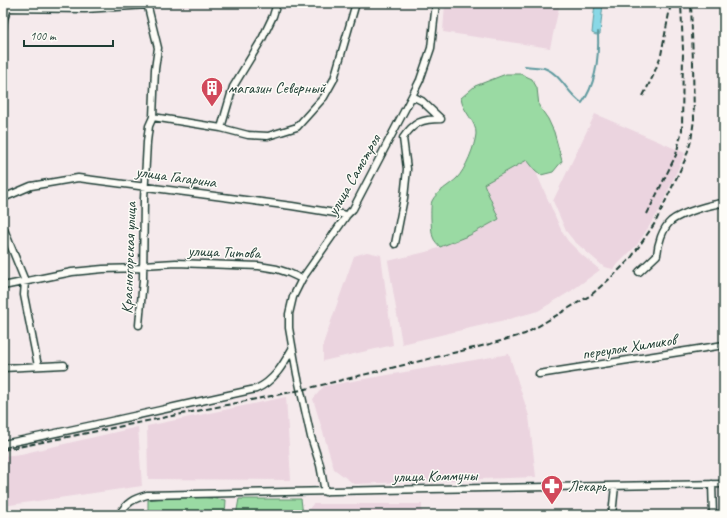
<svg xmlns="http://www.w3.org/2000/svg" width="727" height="518" font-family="Caveat,sans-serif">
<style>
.built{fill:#ebd4df}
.green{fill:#9adaa3;stroke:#5c8c6c}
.water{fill:#89d8e6;stroke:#5f9a9f}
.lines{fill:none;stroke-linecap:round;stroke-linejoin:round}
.stream{stroke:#5f9a9f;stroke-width:2}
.minor-casing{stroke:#1f3d34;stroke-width:9}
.minor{stroke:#fdfcf7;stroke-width:6}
.rail{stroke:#1f3d34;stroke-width:2;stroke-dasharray:6 3;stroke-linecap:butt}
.labels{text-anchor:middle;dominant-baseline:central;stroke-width:3;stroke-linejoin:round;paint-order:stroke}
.poi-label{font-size:16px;fill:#1f3d34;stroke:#fdfcf7;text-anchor:start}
.street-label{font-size:16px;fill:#1f3d34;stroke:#fdfcf7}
</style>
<rect width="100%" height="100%" fill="#f5eaec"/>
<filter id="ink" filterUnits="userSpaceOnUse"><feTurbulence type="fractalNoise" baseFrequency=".025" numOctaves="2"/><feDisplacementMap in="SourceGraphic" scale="8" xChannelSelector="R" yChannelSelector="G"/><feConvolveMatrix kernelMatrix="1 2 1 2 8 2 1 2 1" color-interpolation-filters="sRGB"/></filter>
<g filter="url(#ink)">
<path class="built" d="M445 3H560L550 48 443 32Z
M595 114 685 153 659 211 637 245 613 269 604 267 574 241 566 231 553 201Z
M527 160 535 170 562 232 568 241 582 255 600 270 571 291 538 311 509 319 402 344 388 261 430 251 470 235 499 219 484 184Z
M367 252 381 255 393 345 323 361V344L354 256Z
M509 354 529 416 536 477 354 484 334 469 313 399 324 386Z
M286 397 291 480 148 479 147 426Z
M138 427 142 486 3 506V456L21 454Z
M313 504H422V515H304Z"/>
<path class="green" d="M506 74H521L532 79 537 88 539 106 548 119 554 132 562 161 553 172 541 175 535 170 527 160 484 184 499 219 470 235 440 247C438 244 434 241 433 237 431 233 430 205 432 201 436 192 450 185 457 178 465 170 475 146 476 134 477 122 462 111 461 98L475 86Z
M184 495 226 500 225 515H148V500Z
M239 499H301L303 515H236Z"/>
<path class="water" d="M595 3H603L600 34 596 35 592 33Z"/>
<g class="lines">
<path class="stream" d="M525 66C531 67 538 67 544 68 560 73 568 94 582 103 596 84 599 56 598 32"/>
<g class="minor-casing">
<path id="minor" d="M3 8 85 9 148 5
M724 10 723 23 724 26
M3 28 4 19 8 8
M412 96 422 101 441 119
M153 117 221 128 248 135 268 136 297 127 324 97 334 79 356 3
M221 128 233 87 262 39 273 16 277 3
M3 198 31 186 78 178 292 206 347 215
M3 227 25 281 24 295 38 366
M395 244 404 198 407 169 403 138C414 122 422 119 441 119
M143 265 176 263 259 266 277 269 289 273 302 279
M639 272 657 255C658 244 662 229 671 221 681 213 711 204 724 203
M3 286 72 272 103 269 143 268
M139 325 143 280 144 199 147 142 149 126 153 117 155 69 158 48 147 3
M3 368 64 365
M539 374 724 345
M3 444C88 427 172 407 256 389 274 381 283 365 292 349
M712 484 713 515
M325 492 320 465 311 437 297 374 289 328V314L293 297 302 279 347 215 353 209 412 96 420 80 431 48 436 3
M119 515C127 502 133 499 147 495L430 489 724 484
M612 515 615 486"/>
</g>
<use href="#minor" class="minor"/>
<path class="rail" d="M643 96 653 76 661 55 671 3
M647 214 676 155 682 130 683 50 681 3
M3 450 301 390 490 344 525 334 591 295 614 275 631 258 655 223 685 160 691 141 694 119 693 62 691 3"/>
</g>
</g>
<defs>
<g id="building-pin" transform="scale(1.15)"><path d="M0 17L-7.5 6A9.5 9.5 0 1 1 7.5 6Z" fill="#d1495b" stroke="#fdfcf7"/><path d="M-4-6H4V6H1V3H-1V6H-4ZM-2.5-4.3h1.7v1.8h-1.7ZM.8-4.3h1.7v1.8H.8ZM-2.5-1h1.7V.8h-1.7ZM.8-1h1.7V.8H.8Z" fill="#fff"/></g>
<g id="pharmacy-pin" transform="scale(1.15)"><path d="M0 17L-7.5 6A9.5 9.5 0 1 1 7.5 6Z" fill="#d1495b" stroke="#fdfcf7"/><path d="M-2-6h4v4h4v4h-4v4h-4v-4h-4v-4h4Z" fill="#fff"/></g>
</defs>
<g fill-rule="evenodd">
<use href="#building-pin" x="212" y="88"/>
<use href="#pharmacy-pin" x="552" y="486"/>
</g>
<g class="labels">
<g class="poi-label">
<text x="228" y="88">магазин Северный</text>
<text x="568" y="486">Лекарь</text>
</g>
<g class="street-label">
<text transform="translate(354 175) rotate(-60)">улица Самстроя</text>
<text transform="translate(176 177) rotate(8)">улица Гагарина</text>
<text transform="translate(224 252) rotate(2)">улица Титова</text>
<text transform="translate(129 258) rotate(-88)">Красногорская улица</text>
<text transform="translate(629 347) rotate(-9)">переулок Химиков</text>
<text transform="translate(435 476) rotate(-1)">улица Коммуны</text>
</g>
</g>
<rect width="727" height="518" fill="none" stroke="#fdfcf7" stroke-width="16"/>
<rect x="8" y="8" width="711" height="502" fill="none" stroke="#1f3d34" stroke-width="1.5" filter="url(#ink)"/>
<path d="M24 40v6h89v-6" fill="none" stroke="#1f3d34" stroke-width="2"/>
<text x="30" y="40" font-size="12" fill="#1f3d34" stroke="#fdfcf7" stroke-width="3" paint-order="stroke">100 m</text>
</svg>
